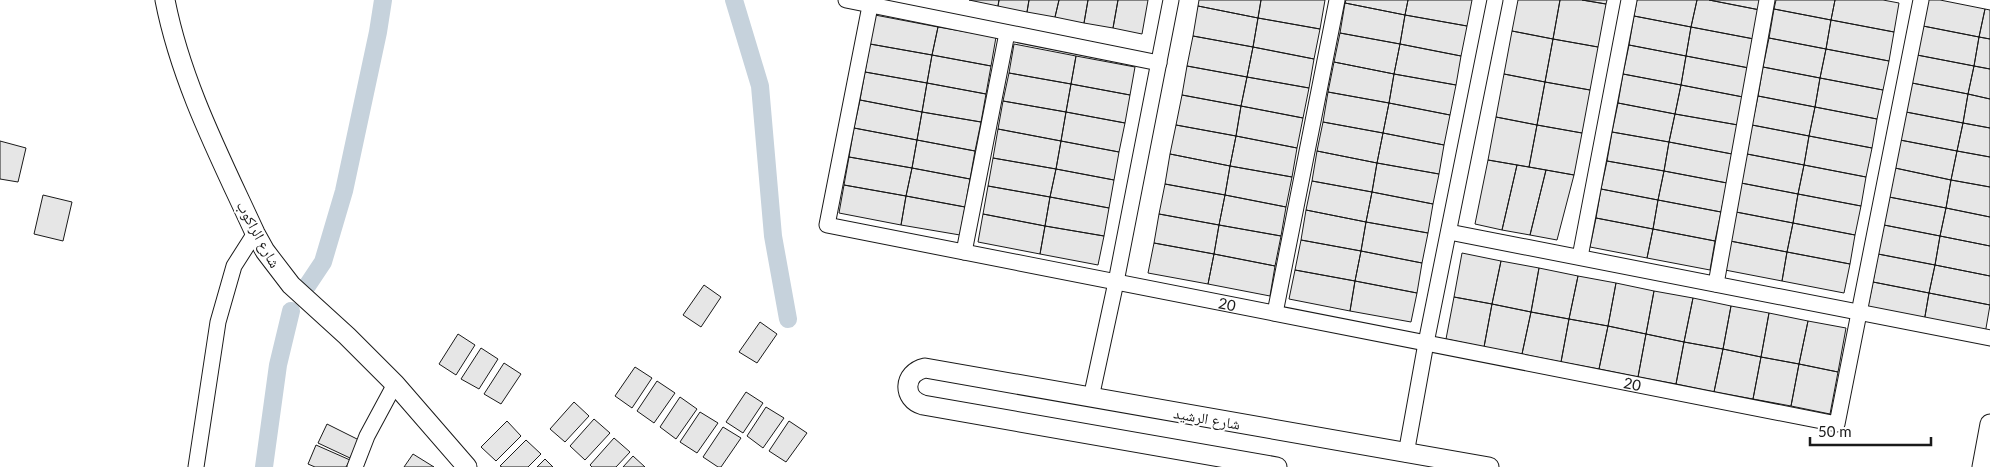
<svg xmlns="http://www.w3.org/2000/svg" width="1990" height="467" font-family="Lato,'Noto Naskh Arabic',sans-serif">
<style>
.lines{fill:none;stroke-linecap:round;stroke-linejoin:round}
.canal{stroke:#c6d2dc;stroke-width:18}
.building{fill:#e6e6e6;stroke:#1a1a1a}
.minor-casing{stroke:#1a1a1a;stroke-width:17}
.tertiary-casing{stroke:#1a1a1a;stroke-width:21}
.minor{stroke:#fff;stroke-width:15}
.tertiary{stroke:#fff;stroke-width:19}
.labels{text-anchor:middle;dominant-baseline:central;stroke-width:4;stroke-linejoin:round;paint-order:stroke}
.street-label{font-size:15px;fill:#1a1a1a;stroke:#fff}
</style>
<rect width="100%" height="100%" fill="#fff"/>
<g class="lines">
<path class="canal" d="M734 0 760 86 773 236 788 319
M307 286 323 262 344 191 378 32 383 0
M264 467 278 365 291 311"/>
</g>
<path class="building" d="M969 0H999L998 6Z
M999 0H1029L1027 12 998 6Z
M1029 0H1059L1055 17 1027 12Z
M1059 0H1088L1084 23 1055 17Z
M1088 0H1118L1113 28 1084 23Z
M1118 0H1148L1142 34 1113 28Z
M1199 0H1261L1258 18 1198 6Z
M1261 0H1325L1320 29 1258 18Z
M1346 0H1408L1405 15 1345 3Z
M1408 0H1472L1467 26 1405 15Z
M1518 0H1560L1553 39 1512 31Z
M1560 0H1582L1606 4 1598 47 1553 39Z
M1582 0H1607L1606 4Z
M1637 0H1697L1691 27 1634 16Z
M1697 0H1709L1760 10 1754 39 1691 27Z
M1709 0H1761L1760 10Z
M1776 0H1835L1831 20 1774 9Z
M1835 0H1883L1899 3 1894 32 1831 20Z
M1928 0H1940L1985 9 1979 37 1923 26Z
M1345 3 1405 15 1400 44 1340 33Z
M1198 6 1258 18 1253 47 1193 36Z
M1774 9 1831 20 1826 49 1769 38Z
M1985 9 1990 10V39L1979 37Z
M875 15 938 27 932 55 870 44Z
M1405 15 1467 26 1461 56 1400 44Z
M1634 16 1691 27 1686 56 1629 45Z
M1258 18 1320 29 1314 59 1253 47Z
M1831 20 1894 32 1889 61 1826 49Z
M1923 26 1979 37 1974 66 1917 55Z
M938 27 996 37 991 66 932 55Z
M1691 27 1754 39 1749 68 1686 56Z
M1512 31 1553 39 1545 82 1504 74Z
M1340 33 1400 44 1394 74 1334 62Z
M1193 36 1253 47 1247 77 1187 66Z
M1979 37 1990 39V69L1974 66Z
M1769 38 1826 49 1820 78 1763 67Z
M1553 39 1598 47 1590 90 1545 82Z
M870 44 932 55 927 83 865 72Z
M1014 44 1076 56 1071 84 1009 73Z
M1400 44 1461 56 1456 85 1394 74Z
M1629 45 1686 56 1681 85 1623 74Z
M1253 47 1314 59 1309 88 1247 77Z
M1826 49 1889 61 1883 90 1820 78Z
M932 55 991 66 986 94 927 83Z
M1917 55 1974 66 1968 94 1912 83Z
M1076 56 1135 67 1130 95 1071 84Z
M1686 56 1749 68 1743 97 1681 85Z
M1334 62 1394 74 1389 103 1328 92Z
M1187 66 1247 77 1241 106 1182 95Z
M1974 66 1990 69V99L1968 94Z
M1763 67 1820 78 1815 107 1758 96Z
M865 72 927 83 922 112 860 100Z
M1009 73 1071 84 1066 112 1003 101Z
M1394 74 1456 85 1450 115 1389 103Z
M1504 74 1545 82 1537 125 1496 117Z
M1623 74 1681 85 1675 114 1618 103Z
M1247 77 1309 88 1303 118 1241 106Z
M1820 78 1883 90 1877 119 1815 107Z
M1545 82 1590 90 1582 133 1537 125Z
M927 83 986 94 981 122 922 112Z
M1912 83 1968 94 1963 123 1906 112Z
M1071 84 1130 95 1125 123 1066 112Z
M1681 85 1743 97 1738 125 1675 114Z
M1328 92 1389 103 1383 133 1323 122Z
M1968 94 1990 99V128L1963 123Z
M1182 95 1241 106 1236 136 1176 125Z
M1758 96 1815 107 1809 136 1752 125Z
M860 100 922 112 917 140 854 128Z
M1003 101 1066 112 1061 141 998 129Z
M1389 103 1450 115 1444 145 1383 133Z
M1618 103 1675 114 1669 142 1612 132Z
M1241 106 1303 118 1297 148 1236 136Z
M1815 107 1877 119 1872 148 1809 136Z
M922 112 981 122 975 151 917 140Z
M1066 112 1125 123 1119 152 1061 141Z
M1906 112 1963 123 1957 151 1900 140Z
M1675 114 1738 125 1732 154 1669 142Z
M1496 117 1537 125 1529 167 1488 160Z
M1323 122 1383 133 1377 163 1317 151Z
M1963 123 1990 128V157L1957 151Z
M1176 125 1236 136 1230 166 1170 154Z
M1537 125 1582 133 1574 175 1529 167Z
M1752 125 1809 136 1804 165 1747 154Z
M854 128 917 140 912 168 849 157Z
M998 129 1061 141 1056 169 993 158Z
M1612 132 1669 142 1664 171 1607 161Z
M1383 133 1444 145 1439 174 1377 163Z
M1236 136 1297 148 1292 177 1230 166Z
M1809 136 1872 148 1866 177 1804 165Z
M917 140 975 151 970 179 912 168Z
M1900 140 1957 151 1951 180 1895 168Z
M0 141 26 148 18 182 0 179Z
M1061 141 1119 152 1114 180 1056 169Z
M1669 142 1732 154 1727 183 1664 171Z
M1317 151 1377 163 1372 192 1312 181Z
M1957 151 1990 157V187L1951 180Z
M1170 154 1230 166 1225 195 1165 184Z
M1747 154 1804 165 1798 194 1741 183Z
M849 157 912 168 906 196 844 185Z
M993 158 1056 169 1050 197 988 186Z
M1488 160 1517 165 1502 230 1475 224Z
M1607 161 1664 171 1658 200 1601 189Z
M1377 163 1439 174 1433 204 1372 192Z
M1517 165 1546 170 1530 235 1502 230Z
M1804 165 1866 177 1861 206 1798 194Z
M1230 166 1292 177 1286 207 1225 195Z
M912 168 970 179 965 207 906 196Z
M1895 168 1951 180 1946 208 1889 197Z
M1056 169 1114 180 1109 208 1050 197Z
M1546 170 1574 175 1557 240 1530 235Z
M1664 171 1727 183 1721 212 1658 200Z
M1951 180 1990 187V217L1946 208Z
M1312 181 1372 192 1366 222 1306 210Z
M1741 183 1798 194 1793 223 1736 212Z
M1165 184 1225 195 1219 225 1159 214Z
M844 185 906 196 901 225 839 213Z
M988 186 1050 197 1045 226 983 214Z
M1601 189 1658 200 1653 229 1596 218Z
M1372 192 1433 204 1428 233 1366 222Z
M1798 194 1861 206 1855 235 1793 223Z
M43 195 72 202 63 241 34 234Z
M1225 195 1286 207 1281 236 1219 225Z
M906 196 965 207 960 235 901 225Z
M1050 197 1109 208 1104 236 1045 226Z
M1889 197 1946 208 1940 236 1884 225Z
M1658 200 1721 212 1715 241 1653 229Z
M1946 208 1990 217V246L1940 236Z
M1306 210 1366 222 1361 251 1301 240Z
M1736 212 1793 223 1787 252 1730 241Z
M983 214 1045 226 1040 254 978 242Z
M1159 214 1219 225 1214 254 1154 243Z
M1596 218 1653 229 1647 258 1590 247Z
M1366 222 1428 233 1422 263 1361 251Z
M1793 223 1855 235 1850 264 1787 252Z
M1219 225 1281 236 1275 266 1214 254Z
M1884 225 1940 236 1935 265 1878 254Z
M1045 226 1104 236 1098 265 1040 254Z
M1653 229 1715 241 1710 270 1647 258Z
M1940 236 1990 246V276L1935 265Z
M1301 240 1361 251 1355 281 1295 270Z
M1730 241 1787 252 1782 281 1725 270Z
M1154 243 1214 254 1208 284 1148 273Z
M1361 251 1422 263 1417 293 1355 281Z
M1787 252 1850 264 1844 293 1782 281Z
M1462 253 1501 261 1492 304 1454 297Z
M1214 254 1275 266 1270 296 1208 284Z
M1878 254 1935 265 1929 293 1873 282Z
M1501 261 1539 268 1531 312 1492 304Z
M1935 265 1990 276V305L1929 293Z
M1539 268 1578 276 1569 319 1531 312Z
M1295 270 1355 281 1350 311 1289 299Z
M1578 276 1616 283 1608 326 1569 319Z
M1355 281 1417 293 1411 322 1350 311Z
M1873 282 1929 293 1924 322 1867 311Z
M1616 283 1654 291 1646 334 1608 326Z
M704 285 721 297 701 327 683 315Z
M1654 291 1693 298 1684 342 1646 334Z
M1929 293 1990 305 1985 334 1924 322Z
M1454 297 1492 304 1484 347 1446 339Z
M1693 298 1731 306 1723 349 1684 342Z
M1492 304 1531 312 1522 354 1484 347Z
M1731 306 1769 313 1761 357 1723 349Z
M1531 312 1569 319 1561 362 1522 354Z
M1769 313 1808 321 1799 364 1761 357Z
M1569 319 1608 326 1599 369 1561 362Z
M1808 321 1846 328 1838 372 1799 364Z
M760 322 777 334 757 363 739 352Z
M1608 326 1646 334 1638 377 1599 369Z
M458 334 475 345 456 375 439 364Z
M1646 334 1684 342 1676 384 1638 377Z
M1684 342 1723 349 1714 392 1676 384Z
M481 348 498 359 479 389 461 379Z
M1723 349 1761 357 1753 399 1714 392Z
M1761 357 1799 364 1791 406 1753 399Z
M504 363 521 374 501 404 484 394Z
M1799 364 1838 372 1830 414 1791 406Z
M635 367 652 378 632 408 615 396Z
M657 381 675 393 654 423 637 411Z
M746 392 763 403 743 433 726 422Z
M680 397 697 409 676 439 660 427Z
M574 402 589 416 565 442 550 429Z
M766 407 784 418 763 448 747 436Z
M700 412 718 423 697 453 680 442Z
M594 419 610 433 585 460 570 446Z
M507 421 521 436 496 461 481 447Z
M789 421 807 433 786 462 769 451Z
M327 424 359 440 350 458 318 443Z
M723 427 741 438 721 467H718L703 457Z
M614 438 630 452 616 467H592L590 465Z
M526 440 541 454 528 467H502L500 466Z
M316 445 350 460 346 467H315L308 464Z
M413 454 434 467H404Z
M633 456 645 467H623Z
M545 459 553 467H537Z"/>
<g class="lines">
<g class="minor-casing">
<g id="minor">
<path d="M846 0 1159 63"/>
<path id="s1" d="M870 6 827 225 1837 424 1921 0"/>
<path d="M1449 232 1990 338"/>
<path d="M964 252 1007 33"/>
<path d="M1580 257 1629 0"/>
<path d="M1716 284 1767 0"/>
<path d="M1275 313 1337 0"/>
<path d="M1091 398 1116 282 1171 0"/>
<path d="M1406 454 1426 343 1495 0"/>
<path d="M196 467 218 322 234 266 255 233"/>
<path d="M355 467 367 436 395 384"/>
</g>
</g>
<g class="tertiary-casing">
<path id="tertiary" d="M165 0C181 82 220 157 255 233L265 251 291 285 347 336 395 384 467 467
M1277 467 923 405C902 399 903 373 925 368L1489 467
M1982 467 1990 424"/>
</g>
<use href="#minor" class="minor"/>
<use href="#tertiary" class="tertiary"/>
</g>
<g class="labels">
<g class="street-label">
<text transform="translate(259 234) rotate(61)">شارع الراكوب</text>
<text stroke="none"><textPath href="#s1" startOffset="631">20</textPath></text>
<text stroke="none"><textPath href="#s1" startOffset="1044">20</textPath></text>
<text transform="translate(1207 418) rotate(10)">شارع الرشيد</text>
</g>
</g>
<path d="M1810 437v8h121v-8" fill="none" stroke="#1a1a1a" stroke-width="2.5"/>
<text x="1818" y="437" font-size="15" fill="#1a1a1a" stroke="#ffffff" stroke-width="4" paint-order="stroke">50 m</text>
</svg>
